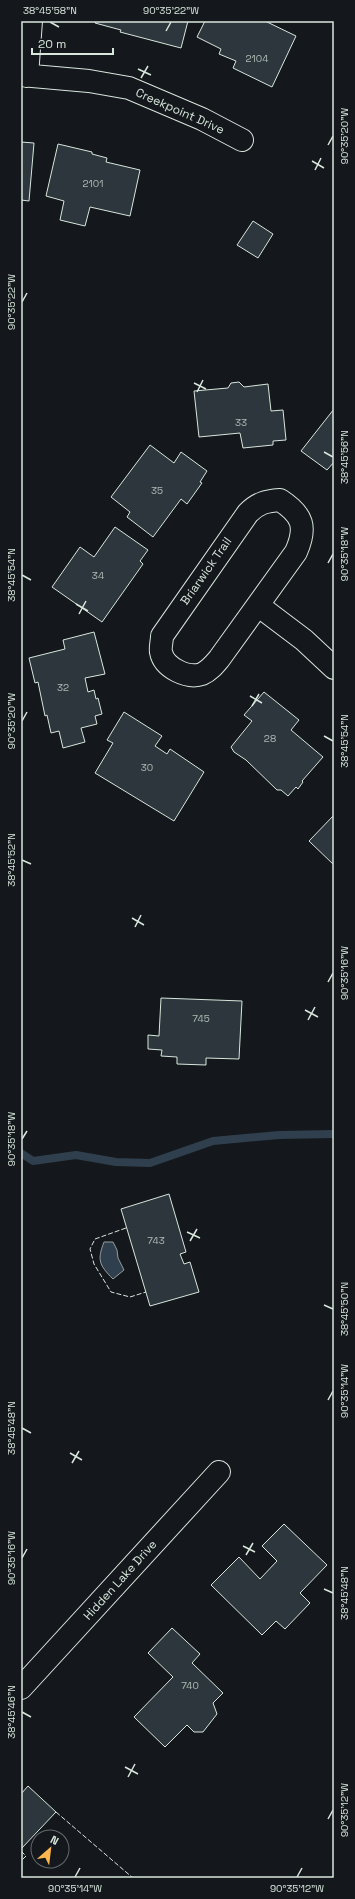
<svg xmlns="http://www.w3.org/2000/svg" width="355" height="1899" font-family="'Space Grotesk',sans-serif">
<style>
.water{fill:#2f3f4d;stroke:#939e99}
.lines{fill:none;stroke-linecap:round;stroke-linejoin:round}
.stream{stroke:#2f3f4d;stroke-width:8}
.building{fill:#2c363c;stroke:#d8e6dc}
.minor-casing{stroke:#d8e6dc;stroke-width:24}
.minor{stroke:#14181c;stroke-width:22}
.fence{stroke:#d8e6dc;stroke-width:1;stroke-dasharray:5 2;stroke-linecap:butt}
.ticks{fill:none;stroke:#d8e6dc;stroke-width:1.5}
.labels{text-anchor:middle;dominant-baseline:central;stroke-width:3;stroke-linejoin:round;paint-order:stroke}
.number-label{font-size:10px;fill:#adbab4}
.street-label{font-size:12px;fill:#d8e6dc;stroke:#14181c}
.neatline{fill:none;stroke:#d8e6dc;stroke-width:1.5}
.ticks-label{font-size:10px;text-anchor:middle;fill:#d8e6dc}
</style>
<rect width="100%" height="100%" fill="#14181c"/>
<path class="water" d="M104 1242H113L117 1250 118 1258 124 1270 113 1279C99 1265 97 1260 104 1242Z"/>
<g class="lines">
<path class="stream" d="M21 1153 33 1161 76 1155 116 1162 150 1163 213 1141 279 1135 334 1134"/>
</g>
<path class="building" d="M95 21H188L181 48 120 32 121 30 95 23Z
M205 21H265L296 36 272 87 233 68 236 61 219 54 221 49 197 37Z
M21 142 34 143 29 201 21 200Z
M58 144 92 152V154L107 158 106 162 140 170 130 216 90 207 85 226 60 220 64 201 46 196Z
M253 221 273 234 258 258 237 245Z
M239 382 244 387 268 384 271 411 283 410 286 440 273 441V445L243 448 240 433 199 437 194 391 228 388 231 383Z
M334 409V462L327 470 301 451Z
M150 445 174 463 181 452 207 471 200 482 202 483 187 504 181 499 153 537 127 517 130 512 111 497Z
M115 527 148 550 140 561 143 564 102 622 52 587 80 547 94 557Z
M94 632 105 674 85 678 88 692 94 690 96 699 98 698 102 714 95 716 97 724 81 728 85 742 63 748 59 731 51 733 47 715 45 716 38 682 35 683 29 658 65 649 63 640Z
M264 692 299 720 291 730 323 757 302 781 303 782 298 789 296 787 288 796 281 790H277L246 760 234 752 231 747 252 721 244 715Z
M124 712 162 736 155 746 167 754 170 749 204 772 174 821 95 773 113 743 107 740Z
M334 815V865L309 841Z
M161 998 242 1001 239 1059 206 1058V1065L177 1064V1057L161 1056 162 1050 148 1049V1035L159 1036Z
M169 1194 186 1252 180 1254 184 1264 190 1262 199 1292 150 1306 121 1209Z
M284 1524 327 1565 300 1593 310 1603 285 1629 276 1621 262 1635 211 1585 239 1557 260 1579 277 1561 262 1546Z
M172 1628 200 1654 192 1663 223 1693 213 1703 217 1714 203 1732H194L187 1725 165 1747 134 1717 173 1677 148 1653Z
M28 1786 56 1812 21 1849V1794Z"/>
<g class="lines">
<g class="minor-casing">
<path id="minor" d="M21 75 89 81 129 88 202 119 242 140
M27 76 31 21
M280 500C303 515 307 527 296 552L219 659C214 665 209 671 202 674 188 679 164 668 161 652 160 648 162 641 162 636L248 513C258 503 266 501 280 500Z
M259 606 304 640 334 668
M21 1688 219 1472"/>
</g>
<use href="#minor" class="minor"/>
<path class="fence" d="M126 1228 95 1239 90 1249 94 1264 111 1292 130 1297 146 1292
M56 1812 133 1878
M21 1851 26 1856 21 1861"/>
</g>
<path class="ticks" d="M50 22 59 27M166 31 171 22M138 69 151 75M141 78 148 66M328 145 333 136M312 161 324 168M315 170 321 158M22 302 27 293M194 383 206 389M197 392 203 380M324 452 333 457M328 563 333 554M22 575 31 580M76 604 88 611M79 614 86 601M250 696 262 703M252 706 259 694M22 721 27 712M324 736 333 741M22 860 31 864M132 918 144 925M135 927 141 915M328 982 333 973M305 1010 318 1017M308 1020 315 1007M22 1139 27 1131M187 1232 200 1238M190 1241 197 1229M324 1305 333 1309M328 1400 333 1391M22 1428 31 1433M70 1453 82 1460M72 1463 79 1451M243 1546 255 1552M246 1555 253 1543M22 1558 27 1549M324 1589 333 1593M22 1712 31 1717M125 1767 138 1774M128 1777 135 1764M328 1819 333 1810M75 1877 80 1868M297 1877 302 1868"/>
<g class="labels">
<g class="number-label">
<text x="257" y="58">2104</text>
<text x="93" y="183">2101</text>
<text x="241" y="422">33</text>
<text x="157" y="490">35</text>
<text x="98" y="575">34</text>
<text x="63" y="687">32</text>
<text x="270" y="738">28</text>
<text x="147" y="767">30</text>
<text x="201" y="1018">745</text>
<text x="156" y="1240">743</text>
<text x="190" y="1685">740</text>
</g>
<g class="street-label">
<text transform="translate(180 111) rotate(24)">Creekpoint Drive</text>
<text transform="translate(206 571) rotate(-55)">Briarwick Trail</text>
<text transform="translate(120 1580) rotate(-48)">Hidden Lake Drive</text>
</g>
</g>
<rect width="355" height="1899" fill="none" stroke="#14181c" stroke-width="44"/>
<g transform="translate(50 1849) rotate(28)"><circle r="19" fill="#14181c" stroke="#626a69"/>
<path d="M0-3L7 15L0 10L-7 15Z" fill="#ffb74d"/>
<text y="-6" font-size="11" font-weight="bold" text-anchor="middle" fill="#d8e6dc">N</text>
</g>
<path d="M32 48v6h81v-6" fill="none" stroke="#d8e6dc" stroke-width="2"/>
<text x="38" y="48" font-size="12" fill="#d8e6dc" stroke="#14181c" stroke-width="3" paint-order="stroke">20 m</text>
<rect x="22" y="22" width="311" height="1855" class="neatline"/>
<g class="ticks-label">
<text x="50" y="14">38°45'58"N</text>
<text x="171" y="14">90°35'22"W</text>
<text transform="translate(344 136) rotate(-90)" y="4">90°35'20"W</text>
<text transform="translate(11 302) rotate(-90)" y="4">90°35'22"W</text>
<text transform="translate(344 457) rotate(-90)" y="4">38°45'56"N</text>
<text transform="translate(344 554) rotate(-90)" y="4">90°35'18"W</text>
<text transform="translate(11 575) rotate(-90)" y="4">38°45'54"N</text>
<text transform="translate(11 721) rotate(-90)" y="4">90°35'20"W</text>
<text transform="translate(344 741) rotate(-90)" y="4">38°45'54"N</text>
<text transform="translate(11 860) rotate(-90)" y="4">38°45'52"N</text>
<text transform="translate(344 973) rotate(-90)" y="4">90°35'16"W</text>
<text transform="translate(11 1139) rotate(-90)" y="4">90°35'18"W</text>
<text transform="translate(344 1309) rotate(-90)" y="4">38°45'50"N</text>
<text transform="translate(344 1391) rotate(-90)" y="4">90°35'14"W</text>
<text transform="translate(11 1428) rotate(-90)" y="4">38°45'48"N</text>
<text transform="translate(11 1558) rotate(-90)" y="4">90°35'16"W</text>
<text transform="translate(344 1593) rotate(-90)" y="4">38°45'48"N</text>
<text transform="translate(11 1712) rotate(-90)" y="4">38°45'46"N</text>
<text transform="translate(344 1810) rotate(-90)" y="4">90°35'12"W</text>
<text x="75" y="1892">90°35'14"W</text>
<text x="297" y="1892">90°35'12"W</text>
</g>
</svg>
